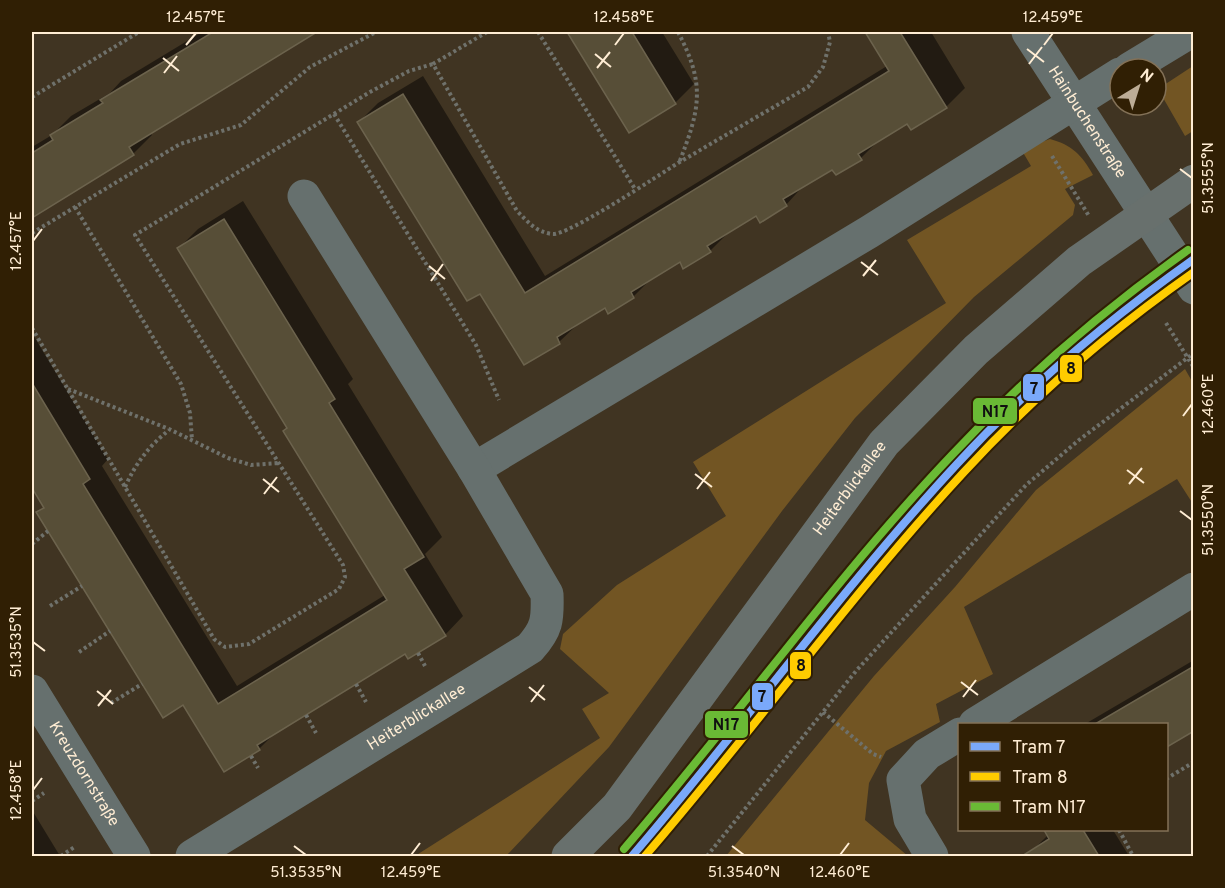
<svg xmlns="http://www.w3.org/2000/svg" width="1225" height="888" font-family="Overpass,sans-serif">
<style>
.green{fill:#725523}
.shadow{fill:#0007}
.building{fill:#574e37;stroke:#6c634d;stroke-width:1.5}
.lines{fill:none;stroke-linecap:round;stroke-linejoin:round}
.path{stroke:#6f716b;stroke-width:4;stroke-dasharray:3 3;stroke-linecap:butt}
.street{stroke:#66706e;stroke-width:33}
.secondary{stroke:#68706d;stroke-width:33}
.tram-1-casing{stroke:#301f04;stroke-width:12}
.tram-2-casing{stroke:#301f04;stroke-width:12}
.tram-3-casing{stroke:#301f04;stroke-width:12}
.tram-1{stroke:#7aa9fa;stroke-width:8}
.tram-2{stroke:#fc0;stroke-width:8}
.tram-3{stroke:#6aba35;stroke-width:8}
.ticks{fill:none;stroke:#ffedd4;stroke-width:2}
.labels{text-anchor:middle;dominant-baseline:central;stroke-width:5;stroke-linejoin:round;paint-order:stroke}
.street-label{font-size:16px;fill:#ffedd4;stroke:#301f04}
.line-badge{stroke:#301f04;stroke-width:2}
.pale-badge-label{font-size:16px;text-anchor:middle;font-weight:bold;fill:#111}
.neatline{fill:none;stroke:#ffedd4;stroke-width:2}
.ticks-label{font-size:15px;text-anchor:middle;fill:#ffedd4}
</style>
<rect width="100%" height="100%" fill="#403422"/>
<path class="green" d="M1193 66V131L1185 136 1158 89Z
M1050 139C1072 145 1082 155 1093 175L1065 189 1075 205 1073 215 974 297 855 418 782 511 609 747 506 856H415L600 738 582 709 609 693 560 649 563 634 617 585 726 516 693 462 946 303 907 240 1031 166 1021 149Z
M1185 369 1193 383V504L1177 479 964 607 993 674 936 704 940 722 886 751 869 783 865 820 908 856H726L874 676 955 587 1036 490Z"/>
<path class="shadow" d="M202 32H314L150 132 152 135 133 154 32 216V147L52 135 71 116 110 93 121 81Z
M569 32H662L694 84 675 103 629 131Z
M866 32H931L965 88 946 107 911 128 908 122 879 140 861 158 833 168 804 185 786 205 760 221 756 214 729 232 710 251 680 260 653 277 634 296 609 311 605 306 578 324 559 342 480 292 359 122 378 103 423 76 545 276 887 66Z
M243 201 353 379 348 384 442 537 425 554 463 616 445 635 406 652 278 730 259 749 183 703 38 513 45 506 32 485V333L108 459 102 466 237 686 385 595 289 428 179 248 198 229Z
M1194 660V729L1166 746V724H1085Z
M32 810 60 856H32Z
M1045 830H1113L1129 856H1033L1031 852 1048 835Z"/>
<path class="building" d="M213 32H317L129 147 134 155 32 218V153L53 140 50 135 103 103 100 100Z
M567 32H632L676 104 629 133Z
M865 32H900L947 108 911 130 907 124 858 154 862 160 836 175 832 170 783 199 787 206 760 223 756 216 707 246 711 252 683 269 680 262 631 292 634 298 608 314 605 308 557 337 560 344 524 365 480 294 467 301 357 122 403 94 525 293 889 71Z
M224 219 335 399 329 403 424 557 404 569 446 636 408 659 405 654 257 745 260 750 224 772 183 705 163 718 36 512 44 508 32 488V383L90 479 83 484 218 704 387 600 283 431 287 428 177 248Z
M1194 666V731L1167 747V724H1095Z
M1044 830H1083L1099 856H1022L1049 839Z"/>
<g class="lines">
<path class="path" d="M487 32 433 64 517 211C528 222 536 232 552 234 566 237 659 175 678 163
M538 32 635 189
M678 32C706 85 700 109 679 163
M32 97 139 32
M334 114 476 345 499 400
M1052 156 1089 216
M678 163 808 87 823 67 830 42 828 32
M75 207 181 384 190 413 192 440
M32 233 180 144 241 125 310 67 376 32
M1166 323 1194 368
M32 328 214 639 225 647 249 644 339 589 345 577 343 565 135 235 370 92 409 71 433 64
M68 389 169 429 228 458 251 465 279 463
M125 487C136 463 148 447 169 430
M32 544 48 531
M50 606 82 586
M79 652 110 631
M418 653 425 666
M356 684 366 702
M111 703 142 684
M823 712 873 754 881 757
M306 715 316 733
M251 756 258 768
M1166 779 1194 762
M32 801 44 793
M1119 830 1133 856
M61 856 76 846
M707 856 856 671 1026 485 1079 440 1194 353"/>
<g class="street">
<path id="s1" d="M1028 32 1194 288"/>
<path d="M1129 69 1190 32"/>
<path d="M474 469 869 232 1120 74"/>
<path id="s2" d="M32 691 134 856"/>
<path d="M975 724 1194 589"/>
<path id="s3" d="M192 856 530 648C547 629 548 620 547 594L474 469 304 196"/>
<path d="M932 856 910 819 903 780 927 754 960 734"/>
</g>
<path class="secondary" id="s4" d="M568 856 617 807 884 443 976 350 1079 261 1194 181"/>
<g class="tram-1-casing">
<path id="tram-1" d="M632 856C743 727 841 589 957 464 1028 387 1108 320 1194 259"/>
</g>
<g class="tram-2-casing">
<path id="tram-2" d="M645 856C754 730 851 594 964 472 1033 397 1110 331 1194 272"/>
</g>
<g class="tram-3-casing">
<path id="tram-3" d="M624 849C735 720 834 579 952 455 1024 378 1102 311 1188 250"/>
</g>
<use href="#tram-1" class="tram-1"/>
<use href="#tram-2" class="tram-2"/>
<use href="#tram-3" class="tram-3"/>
</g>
<path class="ticks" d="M186 45 196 33M615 45 624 33M1044 45 1053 33M1027 49 1044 62M595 54 611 67M163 58 179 71M1029 64 1042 47M597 68 610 52M164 73 177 56M1180 169 1192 178M33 241 42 229M861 262 878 275M429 266 445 279M863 276 876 260M431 281 443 264M1183 416 1192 404M1127 470 1144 483M695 474 712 487M263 479 279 492M1129 484 1142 468M697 489 710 472M264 494 277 477M1180 511 1192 520M33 642 45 651M961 682 978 695M529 687 545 700M97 691 113 704M963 697 976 680M531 702 544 685M98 706 111 690M33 790 42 778M294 846 306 855M732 846 744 855M411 855 420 843M840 855 849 843"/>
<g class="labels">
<g class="street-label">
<text stroke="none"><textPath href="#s1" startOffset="108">Hainbuchenstraße</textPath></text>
<text stroke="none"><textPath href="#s4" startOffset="464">Heiterblickallee</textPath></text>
<text stroke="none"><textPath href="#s3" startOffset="264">Heiterblickallee</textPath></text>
<text stroke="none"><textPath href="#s2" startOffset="98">Kreuzdornstraße</textPath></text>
</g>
</g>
<g class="line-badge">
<rect x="1059" y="354" width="24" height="29" rx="6" fill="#fc0"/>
<rect x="1022" y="373" width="23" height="29" rx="6" fill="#7aa9fa"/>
<rect x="972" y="397" width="46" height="28" rx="6" fill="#6aba35"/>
<rect x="789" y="651" width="23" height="29" rx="6" fill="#fc0"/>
<rect x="751" y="682" width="23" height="29" rx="6" fill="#7aa9fa"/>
<rect x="704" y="710" width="45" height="29" rx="6" fill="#6aba35"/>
</g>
<g class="pale-badge-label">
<text x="1071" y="374">8</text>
<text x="1034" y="394">7</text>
<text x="995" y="417">N17</text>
<text x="801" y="671">8</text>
<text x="762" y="702">7</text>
<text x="726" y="730">N17</text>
</g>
<rect width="1225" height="888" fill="none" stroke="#301f04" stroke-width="66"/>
<rect x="958" y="723" width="210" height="108" fill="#301f04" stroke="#837157" stroke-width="1.5"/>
<rect x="970" y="742" width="30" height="9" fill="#7aa9fa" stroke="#837157" stroke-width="1.5"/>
<text x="1012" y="753" font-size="18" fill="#ffedd4">Tram 7</text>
<rect x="970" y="772" width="30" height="9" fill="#ffcc00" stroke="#837157" stroke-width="1.5"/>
<text x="1012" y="783" font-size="18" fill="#ffedd4">Tram 8</text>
<rect x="970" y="802" width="30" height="9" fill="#6aba35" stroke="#837157" stroke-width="1.5"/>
<text x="1012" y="813" font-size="18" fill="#ffedd4">Tram N17</text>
<g transform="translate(1138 87) rotate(38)"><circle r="28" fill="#301f04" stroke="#837157" stroke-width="1.5"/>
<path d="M0-4.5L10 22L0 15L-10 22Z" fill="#bcac96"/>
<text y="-9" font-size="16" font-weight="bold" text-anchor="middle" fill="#ffedd4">N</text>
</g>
<rect x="33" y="33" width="1159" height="822" class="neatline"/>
<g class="ticks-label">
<text x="196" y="22">12.457°E</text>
<text x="624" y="22">12.458°E</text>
<text x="1053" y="22">12.459°E</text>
<text transform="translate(1208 178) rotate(-90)" y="5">51.3555°N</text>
<text transform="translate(16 241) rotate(-90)" y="5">12.457°E</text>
<text transform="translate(1208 404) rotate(-90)" y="5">12.460°E</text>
<text transform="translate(1208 520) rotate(-90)" y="5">51.3550°N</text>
<text transform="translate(16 642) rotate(-90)" y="5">51.3535°N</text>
<text transform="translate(16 790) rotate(-90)" y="5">12.458°E</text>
<text x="306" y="877">51.3535°N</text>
<text x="411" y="877">12.459°E</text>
<text x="744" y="877">51.3540°N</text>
<text x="840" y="877">12.460°E</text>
</g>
</svg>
